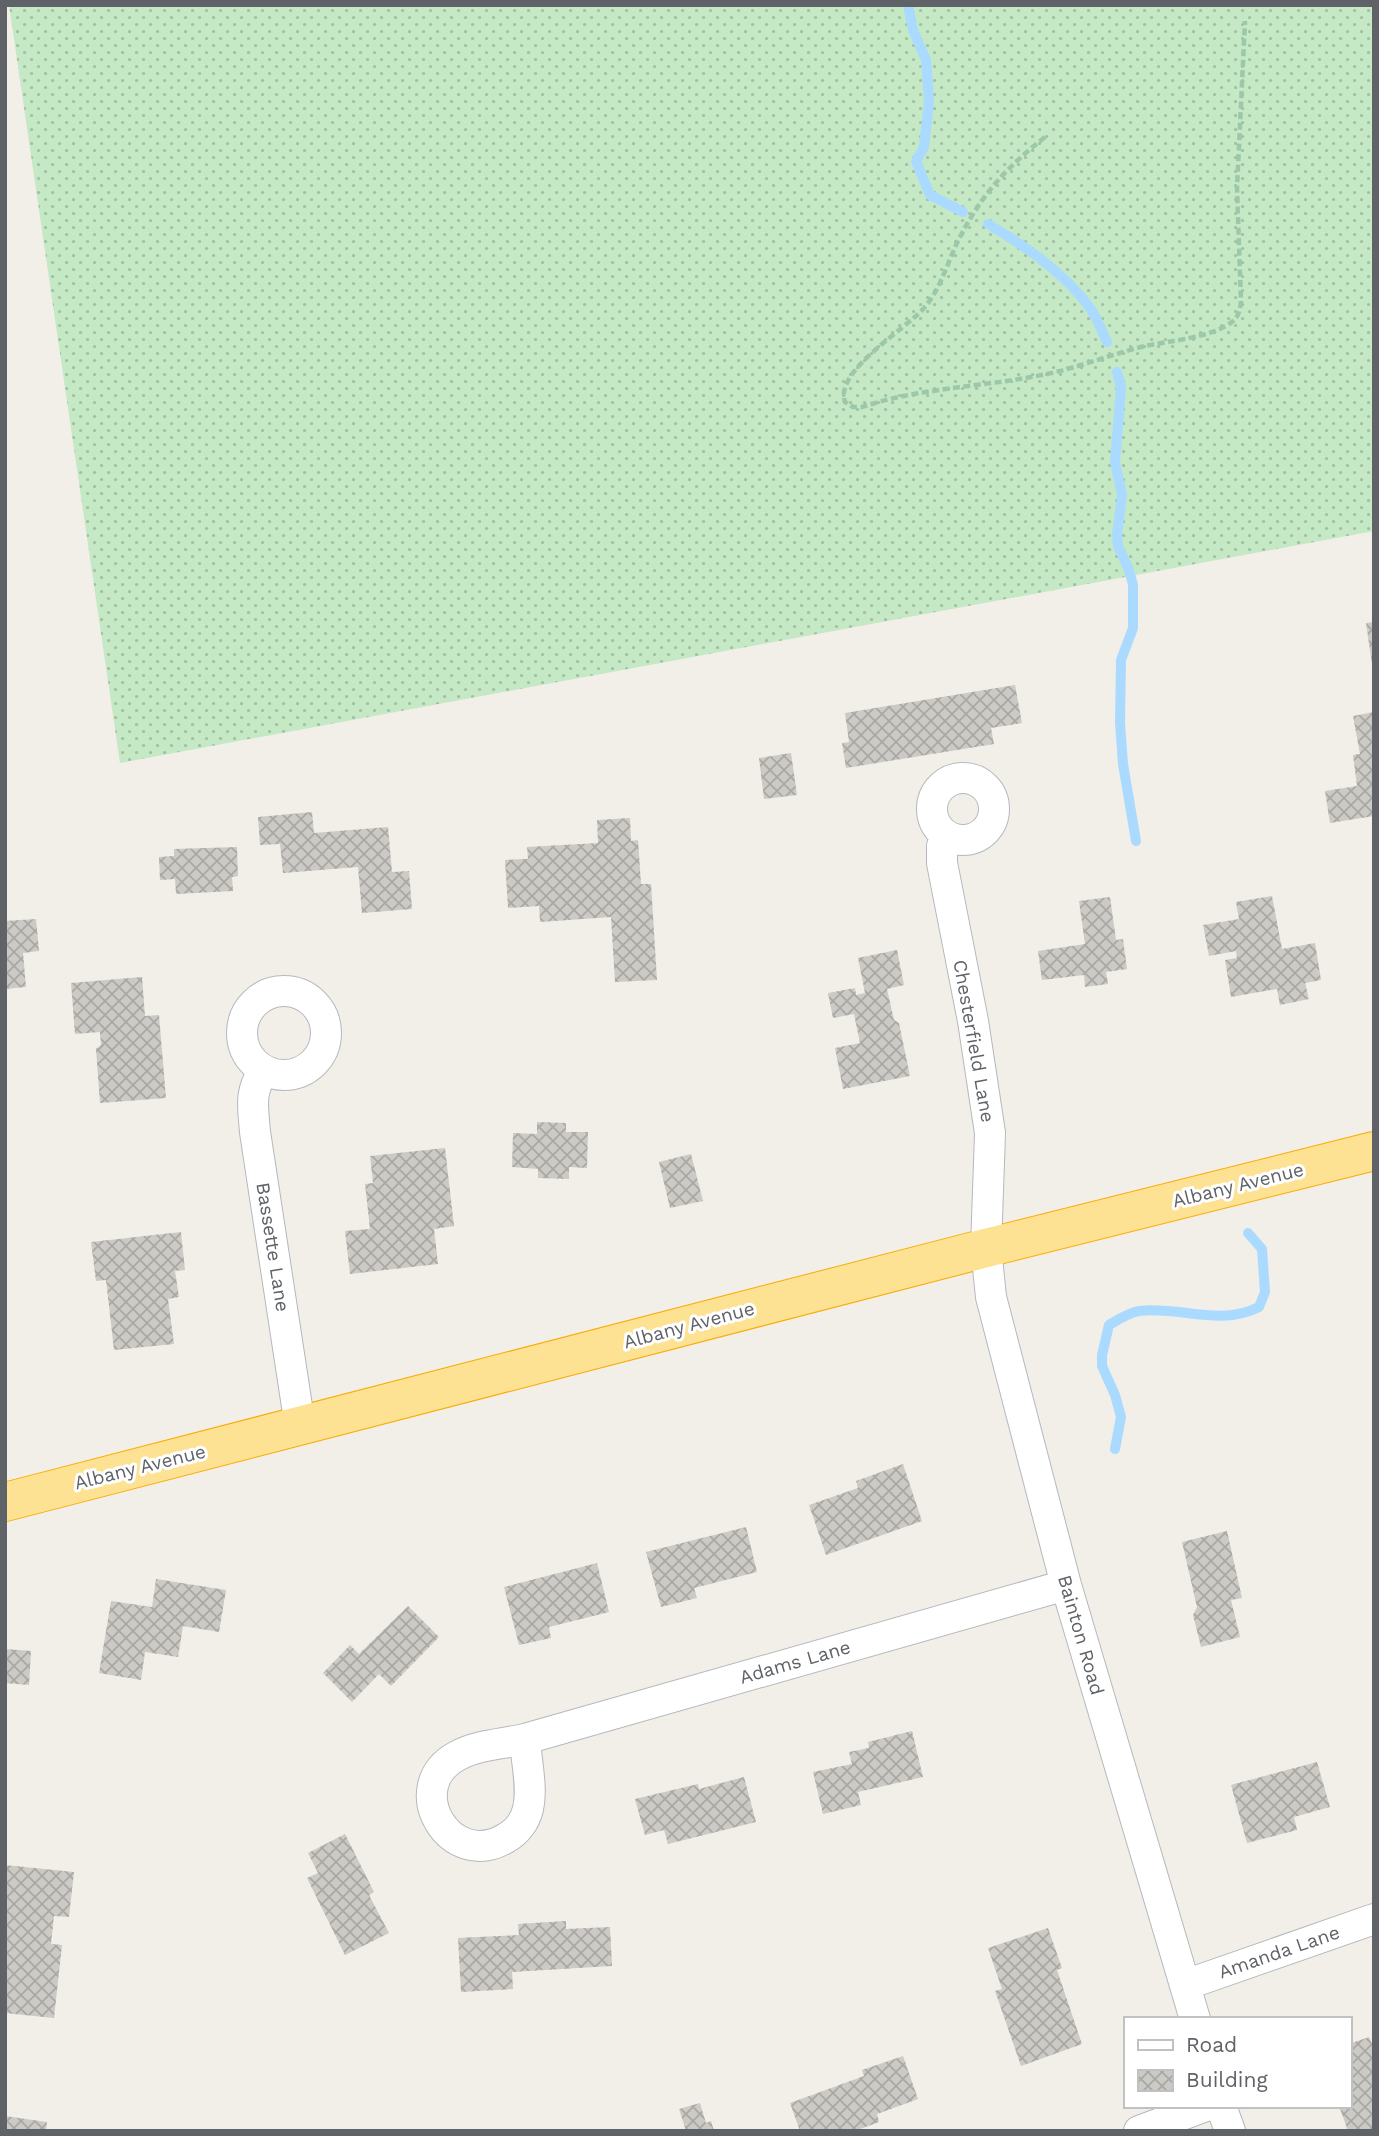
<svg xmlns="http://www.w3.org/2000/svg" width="1379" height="2136" font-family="'Work Sans',sans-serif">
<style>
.grass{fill:url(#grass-dots)}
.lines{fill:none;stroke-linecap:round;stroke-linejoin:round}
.stream{stroke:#aadaff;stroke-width:10}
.building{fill:url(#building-cross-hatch)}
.street-casing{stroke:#b5b8bc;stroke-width:32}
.highway-casing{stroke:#f9ab00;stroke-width:40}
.path{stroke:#9cc7a9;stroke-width:4.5;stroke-dasharray:7 3.5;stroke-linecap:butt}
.street{stroke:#fff;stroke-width:30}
.highway{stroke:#fde293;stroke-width:38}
.labels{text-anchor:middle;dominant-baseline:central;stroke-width:6;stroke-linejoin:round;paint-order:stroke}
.street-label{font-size:19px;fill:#5f6368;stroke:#fff}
</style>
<defs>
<pattern id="grass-dots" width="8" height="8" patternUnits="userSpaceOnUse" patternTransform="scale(1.75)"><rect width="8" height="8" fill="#c5e8c5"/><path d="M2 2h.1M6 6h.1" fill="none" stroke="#a3c0a4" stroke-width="1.8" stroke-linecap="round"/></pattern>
<pattern id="building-cross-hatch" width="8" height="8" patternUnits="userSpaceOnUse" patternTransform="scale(1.75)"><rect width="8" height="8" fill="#cccac5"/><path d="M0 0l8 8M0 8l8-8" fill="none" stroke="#a9a8a4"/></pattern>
</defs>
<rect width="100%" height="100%" fill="#f1efe8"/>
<path class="grass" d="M9 5H1374V531L120 763Z"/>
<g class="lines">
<path class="stream" d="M908 5 913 30 926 60 929 101 924 147 916 161 930 195 963 212
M988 224C1024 245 1065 273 1090 308 1097 318 1102 331 1107 342
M1117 372 1121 387 1115 462 1122 495 1117 535 1118 546 1129 570 1133 585V628L1121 660 1120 723 1123 764 1136 841
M1115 1449 1121 1417 1115 1395 1102 1366V1355L1109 1325C1119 1319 1128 1313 1139 1311 1181 1306 1219 1327 1259 1307L1265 1292 1262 1249 1248 1233"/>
</g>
<path class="building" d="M1374 622V664H1372L1366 623Z
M1015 685 1022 723 991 728 994 744 846 768 842 743 849 742 845 713Z
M1374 712V816L1330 823 1325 791 1357 786 1353 755 1360 754 1353 716Z
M791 753 797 795 764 799 759 758Z
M312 812 314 833 388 827 392 872 409 871 412 909 362 913 358 867 283 873 280 844 260 845 258 817Z
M630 818 631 841 638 840 641 884H651L657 980 615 982 611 917 540 922 539 906 508 908 505 860 528 859 527 847 598 843 597 820Z
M237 847 238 876 232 877 233 891 176 894 175 879 160 880 159 857 174 856V849Z
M1272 896 1282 949 1315 943 1321 980 1305 983 1309 999 1280 1005 1277 989 1231 997 1225 960 1237 958 1236 951 1209 956 1203 925 1239 919 1236 902Z
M1110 897 1116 940 1123 939 1127 969 1106 972 1108 984 1085 987 1084 975 1042 980 1038 951 1085 944 1079 901Z
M36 919 39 951 23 953 26 987 5 989V921Z
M897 950 904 985 887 989 894 1020 899 1023 910 1076 843 1089 835 1048 860 1043 854 1014 833 1018 828 993 855 988 856 995 865 993 858 958Z
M142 977 145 1016 159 1015 166 1098 100 1103 96 1049 101 1045 100 1032 75 1034 71 983Z
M537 1122 566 1123V1132H588L587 1168 569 1167V1179L538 1178V1169L512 1167 513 1133 537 1134Z
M445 1148 454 1226 434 1229 438 1264 350 1274 345 1231 370 1229 365 1184 373 1183 370 1156Z
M691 1154 703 1201 670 1208 659 1162Z
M181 1232 185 1270 175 1271 179 1297 168 1299 174 1344 114 1350 106 1280 96 1281 91 1242Z
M903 1464 922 1521 826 1555 809 1505 858 1488 856 1481Z
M746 1527 757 1572 694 1588 697 1598 661 1607 646 1552Z
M1227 1531 1242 1598 1231 1600 1240 1637 1201 1647 1193 1615 1197 1607 1182 1542Z
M597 1563 609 1612 549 1627 551 1638 519 1645 504 1587Z
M156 1579 226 1590 219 1632 183 1626 178 1657 145 1652 141 1680 99 1673 111 1601 152 1607Z
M408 1606 439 1637 391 1686 379 1674 352 1702 323 1673 350 1645 359 1654Z
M5 1649 31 1651 29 1685 5 1683Z
M912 1731 923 1777 858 1792 861 1805 823 1814 813 1772 852 1764 849 1752 869 1748 868 1742Z
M1317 1762 1330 1807 1294 1817 1297 1830 1247 1843 1231 1785Z
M744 1777 756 1822 668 1844 664 1830 645 1835 635 1799 698 1784 699 1789Z
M345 1834 374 1892 369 1895 389 1933 345 1955 307 1878 318 1873 308 1853Z
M5 1865 74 1872 69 1917 54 1916 51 1944 62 1945 54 2018 5 2013Z
M566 1921V1929L610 1927 612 1966 512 1972 513 1989 461 1992 458 1938 519 1935 518 1924Z
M1048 1928 1062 1968 1057 1970 1082 2044 1021 2066 995 1991 1002 1989 988 1948Z
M1369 2037 1374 2048V2131H1348L1339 2106H1349V2044Z
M903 2056 918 2099 877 2114 879 2122 855 2131H800L790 2103 864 2076 862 2070Z
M700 2103 706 2123 711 2121 714 2131H686L679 2109Z
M5 2116 47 2122 46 2131H5Z"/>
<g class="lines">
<g class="street-casing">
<path id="street" d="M932 809a31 31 0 1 1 62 0a31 31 0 1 1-62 0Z
M947 836 942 846V863L973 1021 990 1133 986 1248 991 1297 1066 1585 1195 2019
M242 1033a42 42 0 1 1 84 0a42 42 0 1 1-84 0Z
M264 1070C249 1093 253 1106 255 1132L300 1426
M525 1739C526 1761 533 1788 528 1809 525 1821 517 1832 506 1838 450 1872 400 1787 457 1756 476 1745 503 1744 525 1739L1066 1585
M1185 1985 1374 1919
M1221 2106 1230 2131
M1139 2131 1206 2106"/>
</g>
<g class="highway-casing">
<path id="highway" d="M5 1502 986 1248 1374 1151"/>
</g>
<path class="path" d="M1045 137C1007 167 982 194 960 237 948 260 941 289 924 308 905 330 834 371 845 402L853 407H862C922 387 985 387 1047 374 1080 367 1112 354 1145 346 1169 341 1215 337 1233 321 1239 316 1240 309 1241 302L1237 188 1245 21"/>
<use href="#street" class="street"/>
<use href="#highway" class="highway"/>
</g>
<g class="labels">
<g class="street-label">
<text transform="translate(974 1041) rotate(80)">Chesterfield Lane</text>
<text transform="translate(1238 1185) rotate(-14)">Albany Avenue</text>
<text transform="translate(273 1247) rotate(81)">Bassette Lane</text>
<text transform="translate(689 1325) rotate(-15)">Albany Avenue</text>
<text transform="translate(140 1467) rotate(-14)">Albany Avenue</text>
<text transform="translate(1081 1635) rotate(74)">Bainton Road</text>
<text transform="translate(795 1662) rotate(-16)">Adams Lane</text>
<text transform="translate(1279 1952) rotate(-19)">Amanda Lane</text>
</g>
</g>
<rect width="1379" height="2136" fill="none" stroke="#5f6368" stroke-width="14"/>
<rect x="1124" y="2017" width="228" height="91" fill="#ffffff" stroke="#bfc1c3" stroke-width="2"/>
<rect x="1138" y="2040" width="35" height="10" fill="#ffffff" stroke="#bfc1c3" stroke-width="2"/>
<text x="1186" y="2052" font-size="21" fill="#5f6368">Road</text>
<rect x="1138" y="2070" width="35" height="21" fill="url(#building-cross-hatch)" stroke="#bfc1c3" stroke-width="2"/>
<text x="1186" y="2087" font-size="21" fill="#5f6368">Building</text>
</svg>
